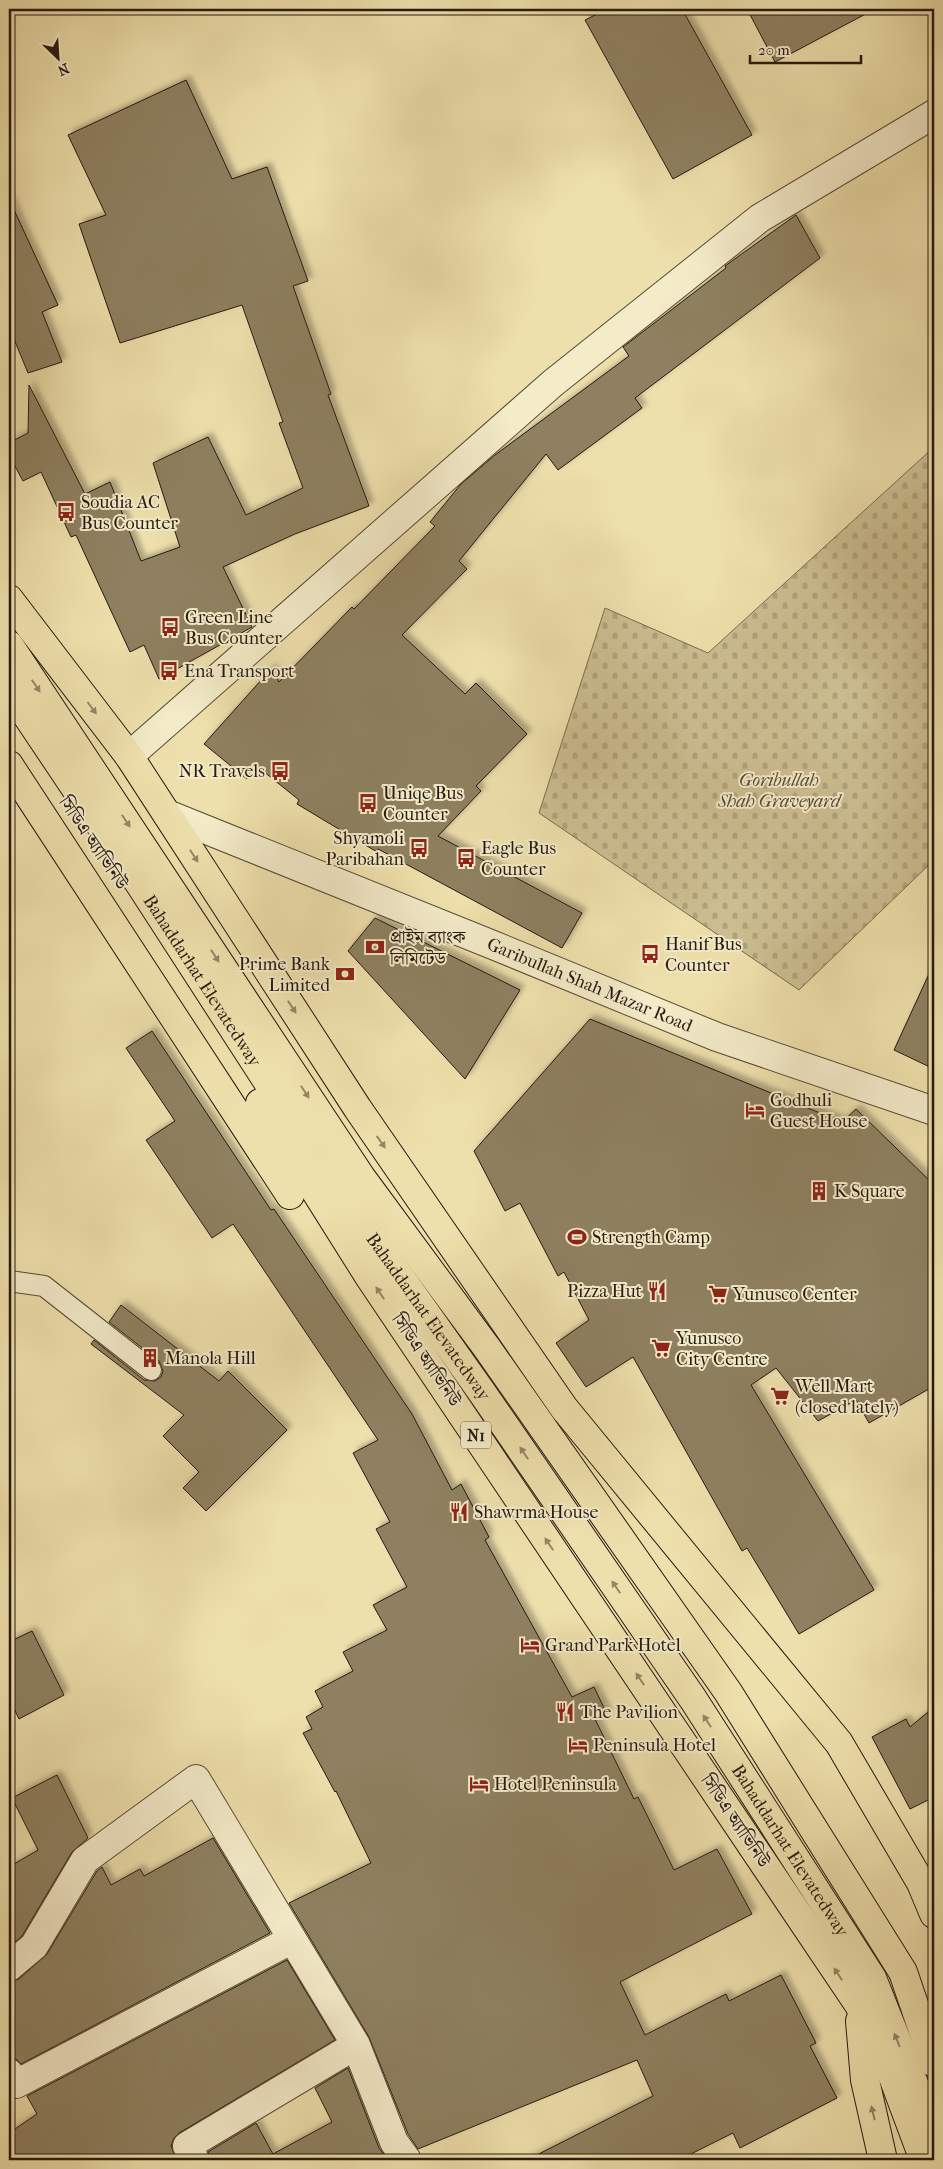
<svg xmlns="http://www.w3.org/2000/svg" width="943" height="2169" font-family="'IM FELL French Canon','Noto Serif Bengali',serif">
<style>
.cemetery{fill:url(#cemetery-stones);stroke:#786c50}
.building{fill:#8e8061;stroke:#251910;filter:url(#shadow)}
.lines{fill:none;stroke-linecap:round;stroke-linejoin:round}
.service-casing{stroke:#574b37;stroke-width:22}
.minor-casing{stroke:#574b37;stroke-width:30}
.tertiary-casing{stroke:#574b37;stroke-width:30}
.trunk-casing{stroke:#251910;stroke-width:30}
.service{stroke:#f4ebc9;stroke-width:20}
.minor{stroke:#f4ebc9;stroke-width:28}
.tertiary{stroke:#f4ebc9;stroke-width:28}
.trunk{stroke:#eee0ac;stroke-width:28}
.oneway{fill:#948666}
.labels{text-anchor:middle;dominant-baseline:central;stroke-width:4;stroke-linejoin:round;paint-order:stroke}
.shield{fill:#f4ebc9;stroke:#635848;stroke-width:1}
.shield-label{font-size:16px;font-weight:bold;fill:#251910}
.poi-label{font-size:18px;fill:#251910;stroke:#f4ebc9;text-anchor:start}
.park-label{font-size:18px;font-style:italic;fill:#574b37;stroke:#f4ebc9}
.street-label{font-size:18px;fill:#251910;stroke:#f4ebc9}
</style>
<defs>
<pattern id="cemetery-stones" width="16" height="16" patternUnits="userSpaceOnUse" patternTransform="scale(1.25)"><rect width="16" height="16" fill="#ccbe91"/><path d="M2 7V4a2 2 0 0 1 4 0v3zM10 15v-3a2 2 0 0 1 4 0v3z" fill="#afa37c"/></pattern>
<filter id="shadow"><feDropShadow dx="4.5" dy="-4.5" stdDeviation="2.5" flood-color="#0004"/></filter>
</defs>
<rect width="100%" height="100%" fill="#eee0ac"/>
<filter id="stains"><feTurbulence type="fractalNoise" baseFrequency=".004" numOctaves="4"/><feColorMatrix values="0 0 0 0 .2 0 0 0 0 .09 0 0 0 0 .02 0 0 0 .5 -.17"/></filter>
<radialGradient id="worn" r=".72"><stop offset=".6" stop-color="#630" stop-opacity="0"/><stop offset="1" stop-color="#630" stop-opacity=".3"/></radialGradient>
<path class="cemetery" d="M934 447V860L799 990 539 813 605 608 708 653Z"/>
<path class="building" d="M607 9H682L752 135 673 179 585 20Z
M747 9H875L775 62Z
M186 80 232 179 267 167 308 281 293 286 331 394 328 395 369 506 295 534 223 567 252 627 159 679 144 645 130 652 76 535 71 537 41 472 23 481 9 455V443L28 433 29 385 85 494 110 482 141 561 180 547 153 463 208 437 246 515 303 488 279 423 283 422 242 305 120 343 79 224 106 215 68 135Z
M9 199 58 305 42 312 62 362 28 373 9 327Z
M796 215 820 258 635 398 642 408 558 470 546 454 459 561 467 569 402 635 465 694 476 683 527 734 476 786 481 791 438 836 582 913 562 948 378 849 377 852 297 804 299 800 258 767 247 779 204 744 272 668 279 682 352 607 354 609 435 526 430 522 461 484 495 455 629 356 623 347 726 268 725 266Z
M375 918 520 990 465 1079 348 951Z
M934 963V1069L894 1050Z
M590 1019 842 1122 856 1109 934 1185V1386L869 1423 856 1400 818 1421 776 1368 751 1385 874 1590 799 1634 747 1548 742 1551 633 1357 586 1387 556 1343 589 1320 564 1272 558 1276 520 1203 505 1211 474 1151Z
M152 1031 271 1210 274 1209 412 1414 452 1490 461 1484 489 1537 485 1540 572 1697 594 1687 607 1714 595 1719 634 1799 638 1797 674 1870 717 1849 752 1914 620 1982 645 2035 726 1994 729 2001 781 1975 816 2043 810 2046 837 2098 740 2148 733 2133 679 2160H527L653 2096 637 2060 418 2149 408 2134 369 2037 289 1903 371 1863 336 1791 335 1792 303 1733 312 1729 306 1717 323 1707 315 1691 353 1671 343 1652 387 1630 373 1605 407 1587 376 1529 390 1522 353 1453 378 1440 233 1224 212 1238 146 1140 175 1121 126 1048Z
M121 1305 219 1381 228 1371 287 1430 206 1511 183 1488 199 1472 163 1436 184 1415 91 1344 94 1340 144 1380 155 1381 161 1377 163 1371 159 1361 109 1322Z
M32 1631 64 1695 19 1719 9 1698V1642Z
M934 1707V1797L910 1809 872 1737 906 1719 910 1727Z
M57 1775 88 1838 72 1852 22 1936 9 1947V1867L38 1850 12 1798Z
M213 1838 270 1933 21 2064 16 2059 9 2057V1982L19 1979 47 1954 97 1871 102 1867 111 1885 140 1869 144 1876Z
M287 1960 335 2040 179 2133 174 2138 171 2146 177 2160H9V2133L37 2114 27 2096Z
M348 2068 379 2148 388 2160H211L208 2152 256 2123 273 2154 332 2122 315 2088Z"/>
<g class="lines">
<g class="service-casing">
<path id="service" d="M9 1281 44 1286 151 1370"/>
</g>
<g class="minor-casing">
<path id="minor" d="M129 756 553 383 760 218 934 114
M9 1967 34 1946 85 1860 196 1779 356 2045 394 2142 407 2160
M9 2073 16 2084 291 1940
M195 2160 187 2146 356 2045"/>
</g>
<g class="tertiary-casing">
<g id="tertiary">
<path id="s1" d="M167 814 493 945 717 1037 934 1111"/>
</g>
</g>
<g class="trunk-casing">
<g id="trunk">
<path d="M9 599 129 756 358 1109 564 1408 839 1743 921 1883 934 1914"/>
<path d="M9 645 361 1177 487 1348 728 1692 903 1972 934 2063"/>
<path id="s2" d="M9 689 141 886 328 1175 481 1391 693 1699 872 1978 934 2134"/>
<path d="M9 765 290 1195"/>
<path d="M260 1103 370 1278 859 2005 893 2077 924 2160"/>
<path d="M860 2021 865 2080 883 2160"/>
</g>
</g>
<use href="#service" class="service"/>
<use href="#minor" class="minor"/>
<use href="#tertiary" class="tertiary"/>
<use href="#trunk" class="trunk"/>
</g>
<defs><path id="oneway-solid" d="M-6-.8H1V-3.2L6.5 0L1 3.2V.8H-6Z" transform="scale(1.25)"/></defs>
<g class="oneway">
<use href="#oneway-solid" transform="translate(36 686) rotate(56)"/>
<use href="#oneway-solid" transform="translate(92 708) rotate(53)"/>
<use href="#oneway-solid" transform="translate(126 821) rotate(56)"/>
<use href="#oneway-solid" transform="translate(194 856) rotate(57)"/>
<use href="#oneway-solid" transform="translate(215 956) rotate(57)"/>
<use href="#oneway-solid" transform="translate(292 1007) rotate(57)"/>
<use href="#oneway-solid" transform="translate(305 1092) rotate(57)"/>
<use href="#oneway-solid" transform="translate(381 1142) rotate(55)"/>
<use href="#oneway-solid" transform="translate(380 1293) rotate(-124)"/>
<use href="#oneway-solid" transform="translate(524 1453) rotate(-124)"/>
<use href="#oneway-solid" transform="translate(549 1544) rotate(-124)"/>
<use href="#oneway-solid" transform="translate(616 1587) rotate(-124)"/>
<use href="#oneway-solid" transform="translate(640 1679) rotate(-124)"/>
<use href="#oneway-solid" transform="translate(707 1721) rotate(-123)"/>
<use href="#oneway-solid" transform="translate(838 1974) rotate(-124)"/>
<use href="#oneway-solid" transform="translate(897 2040) rotate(-112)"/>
<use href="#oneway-solid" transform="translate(873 2113) rotate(-103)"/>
</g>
<defs>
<g id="bus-bare" transform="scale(1.5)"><path d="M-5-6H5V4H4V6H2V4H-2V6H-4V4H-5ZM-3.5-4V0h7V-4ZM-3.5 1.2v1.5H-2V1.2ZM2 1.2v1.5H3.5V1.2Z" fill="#8f2418" stroke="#f4ebc9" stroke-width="2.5" paint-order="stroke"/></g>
<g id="bank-bare" transform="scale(1.5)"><path d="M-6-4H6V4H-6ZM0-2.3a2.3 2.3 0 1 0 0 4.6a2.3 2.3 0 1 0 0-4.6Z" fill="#8f2418" stroke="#f4ebc9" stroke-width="2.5" paint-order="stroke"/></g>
<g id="hotel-bare" transform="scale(1.5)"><path d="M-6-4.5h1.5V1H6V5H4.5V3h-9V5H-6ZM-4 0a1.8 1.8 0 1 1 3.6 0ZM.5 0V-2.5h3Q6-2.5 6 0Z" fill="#8f2418" stroke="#f4ebc9" stroke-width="2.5" paint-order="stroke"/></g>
<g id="building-bare" transform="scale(1.5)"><path d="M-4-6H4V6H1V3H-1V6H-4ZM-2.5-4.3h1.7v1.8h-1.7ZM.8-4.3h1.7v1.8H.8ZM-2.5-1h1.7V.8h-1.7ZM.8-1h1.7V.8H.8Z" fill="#8f2418" stroke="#f4ebc9" stroke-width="2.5" paint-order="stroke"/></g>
<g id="stadium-bare" transform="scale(1.5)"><path d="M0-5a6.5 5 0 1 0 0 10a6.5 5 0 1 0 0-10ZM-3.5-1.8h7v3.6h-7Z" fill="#8f2418" stroke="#f4ebc9" stroke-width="2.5" paint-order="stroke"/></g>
<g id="restaurant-bare" transform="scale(1.5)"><path d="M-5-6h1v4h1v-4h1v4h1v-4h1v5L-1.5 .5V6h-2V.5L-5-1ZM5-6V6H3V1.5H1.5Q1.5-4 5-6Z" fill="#8f2418" stroke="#f4ebc9" stroke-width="2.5" paint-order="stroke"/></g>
<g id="supermarket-bare" transform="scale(1.5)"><path d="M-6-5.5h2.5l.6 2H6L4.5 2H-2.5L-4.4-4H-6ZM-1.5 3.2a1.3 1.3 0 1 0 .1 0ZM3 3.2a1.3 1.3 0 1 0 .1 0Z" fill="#8f2418" stroke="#f4ebc9" stroke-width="2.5" paint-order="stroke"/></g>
</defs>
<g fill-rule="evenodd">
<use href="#bus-bare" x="66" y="512"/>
<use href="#bus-bare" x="170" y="627"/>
<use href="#bus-bare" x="169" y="671"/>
<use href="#bus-bare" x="280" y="771"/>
<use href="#bus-bare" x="368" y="803"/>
<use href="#bus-bare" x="419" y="848"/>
<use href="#bus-bare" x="466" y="858"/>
<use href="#bank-bare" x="375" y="947"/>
<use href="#bus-bare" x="650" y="954"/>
<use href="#bank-bare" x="345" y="974"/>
<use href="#hotel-bare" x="755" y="1110"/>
<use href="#building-bare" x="819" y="1191"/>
<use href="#stadium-bare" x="577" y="1237"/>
<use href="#restaurant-bare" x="657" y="1291"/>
<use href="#supermarket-bare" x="718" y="1294"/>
<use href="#supermarket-bare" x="661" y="1348"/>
<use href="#building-bare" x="150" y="1358"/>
<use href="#supermarket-bare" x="780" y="1396"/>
<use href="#restaurant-bare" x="459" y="1512"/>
<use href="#hotel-bare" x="530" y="1645"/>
<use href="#restaurant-bare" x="565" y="1712"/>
<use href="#hotel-bare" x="578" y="1745"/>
<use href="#hotel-bare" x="479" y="1784"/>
</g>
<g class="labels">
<rect class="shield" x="461" y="1421.5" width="30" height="27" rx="4"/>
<g class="shield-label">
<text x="476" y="1435">N1</text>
</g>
<g class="poi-label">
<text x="81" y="502">Soudia AC<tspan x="81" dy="21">Bus Counter</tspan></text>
<text x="185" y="617">Green Line<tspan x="185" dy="21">Bus Counter</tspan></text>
<text x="184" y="671">Ena Transport</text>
<text x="265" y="771" text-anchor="end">NR Travels</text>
<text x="383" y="793">Uniqe Bus<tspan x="383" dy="21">Counter</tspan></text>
<text x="404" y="838" text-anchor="end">Shyamoli<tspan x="404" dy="21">Paribahan</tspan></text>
<text x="481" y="848">Eagle Bus<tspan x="481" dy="21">Counter</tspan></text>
<text x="390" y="937">প্রাইম ব্যাংক<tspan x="390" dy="21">লিমিটেড</tspan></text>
<text x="665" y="944">Hanif Bus<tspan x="665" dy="21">Counter</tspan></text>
<text x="330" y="964" text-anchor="end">Prime Bank<tspan x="330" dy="21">Limited</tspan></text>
<text x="770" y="1100">Godhuli<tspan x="770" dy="21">Guest House</tspan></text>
<text x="834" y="1191">K Square</text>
<text x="592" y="1237">Strength Camp</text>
<text x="642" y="1291" text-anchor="end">Pizza Hut</text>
<text x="733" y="1294">Yunusco Center</text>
<text x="676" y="1338">Yunusco<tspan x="676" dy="21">City Centre</tspan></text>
<text x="165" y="1358">Manola Hill</text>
<text x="795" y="1386">Well Mart<tspan x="795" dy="21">(closed lately)</tspan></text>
<text x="474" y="1512">Shawrma House</text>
<text x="545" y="1645">Grand Park Hotel</text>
<text x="580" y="1712">The Pavilion</text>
<text x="593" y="1745">Peninsula Hotel</text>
<text x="494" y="1784">Hotel Peninsula</text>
</g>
<g class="park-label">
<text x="779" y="780">Goribullah<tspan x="779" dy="21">Shah Graveyard</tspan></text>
</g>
<g class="street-label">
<text transform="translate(93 843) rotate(56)">সিডিএ অ্যাভিনিউ</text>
<text stroke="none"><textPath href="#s2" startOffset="350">Bahaddarhat Elevatedway</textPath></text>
<text stroke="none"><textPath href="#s1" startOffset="456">Garibullah Shah Mazar Road</textPath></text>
<text stroke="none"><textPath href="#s2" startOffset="755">Bahaddarhat Elevatedway</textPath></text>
<text transform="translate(426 1360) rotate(56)">সিডিএ অ্যাভিনিউ</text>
<text transform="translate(735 1821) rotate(56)">সিডিএ অ্যাভিনিউ</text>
<text stroke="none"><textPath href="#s2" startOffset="1400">Bahaddarhat Elevatedway</textPath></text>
</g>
</g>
<rect width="943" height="2169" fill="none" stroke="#eee0ac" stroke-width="30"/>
<rect x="10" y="10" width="923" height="2149" fill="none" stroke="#251910" stroke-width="2.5"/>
<rect x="15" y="15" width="913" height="2139" fill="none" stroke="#251910"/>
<g transform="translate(58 58) rotate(155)" stroke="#f4ebc9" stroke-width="4" paint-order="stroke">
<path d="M0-4L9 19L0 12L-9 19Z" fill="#251910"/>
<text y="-8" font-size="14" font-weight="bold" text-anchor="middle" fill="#251910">N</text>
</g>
<path d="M750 55v8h111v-8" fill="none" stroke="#251910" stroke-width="2.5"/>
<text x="758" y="55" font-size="15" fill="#251910" stroke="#f4ebc9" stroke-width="4" paint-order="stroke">20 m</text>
<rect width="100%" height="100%" filter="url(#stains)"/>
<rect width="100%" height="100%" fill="url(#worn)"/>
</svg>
